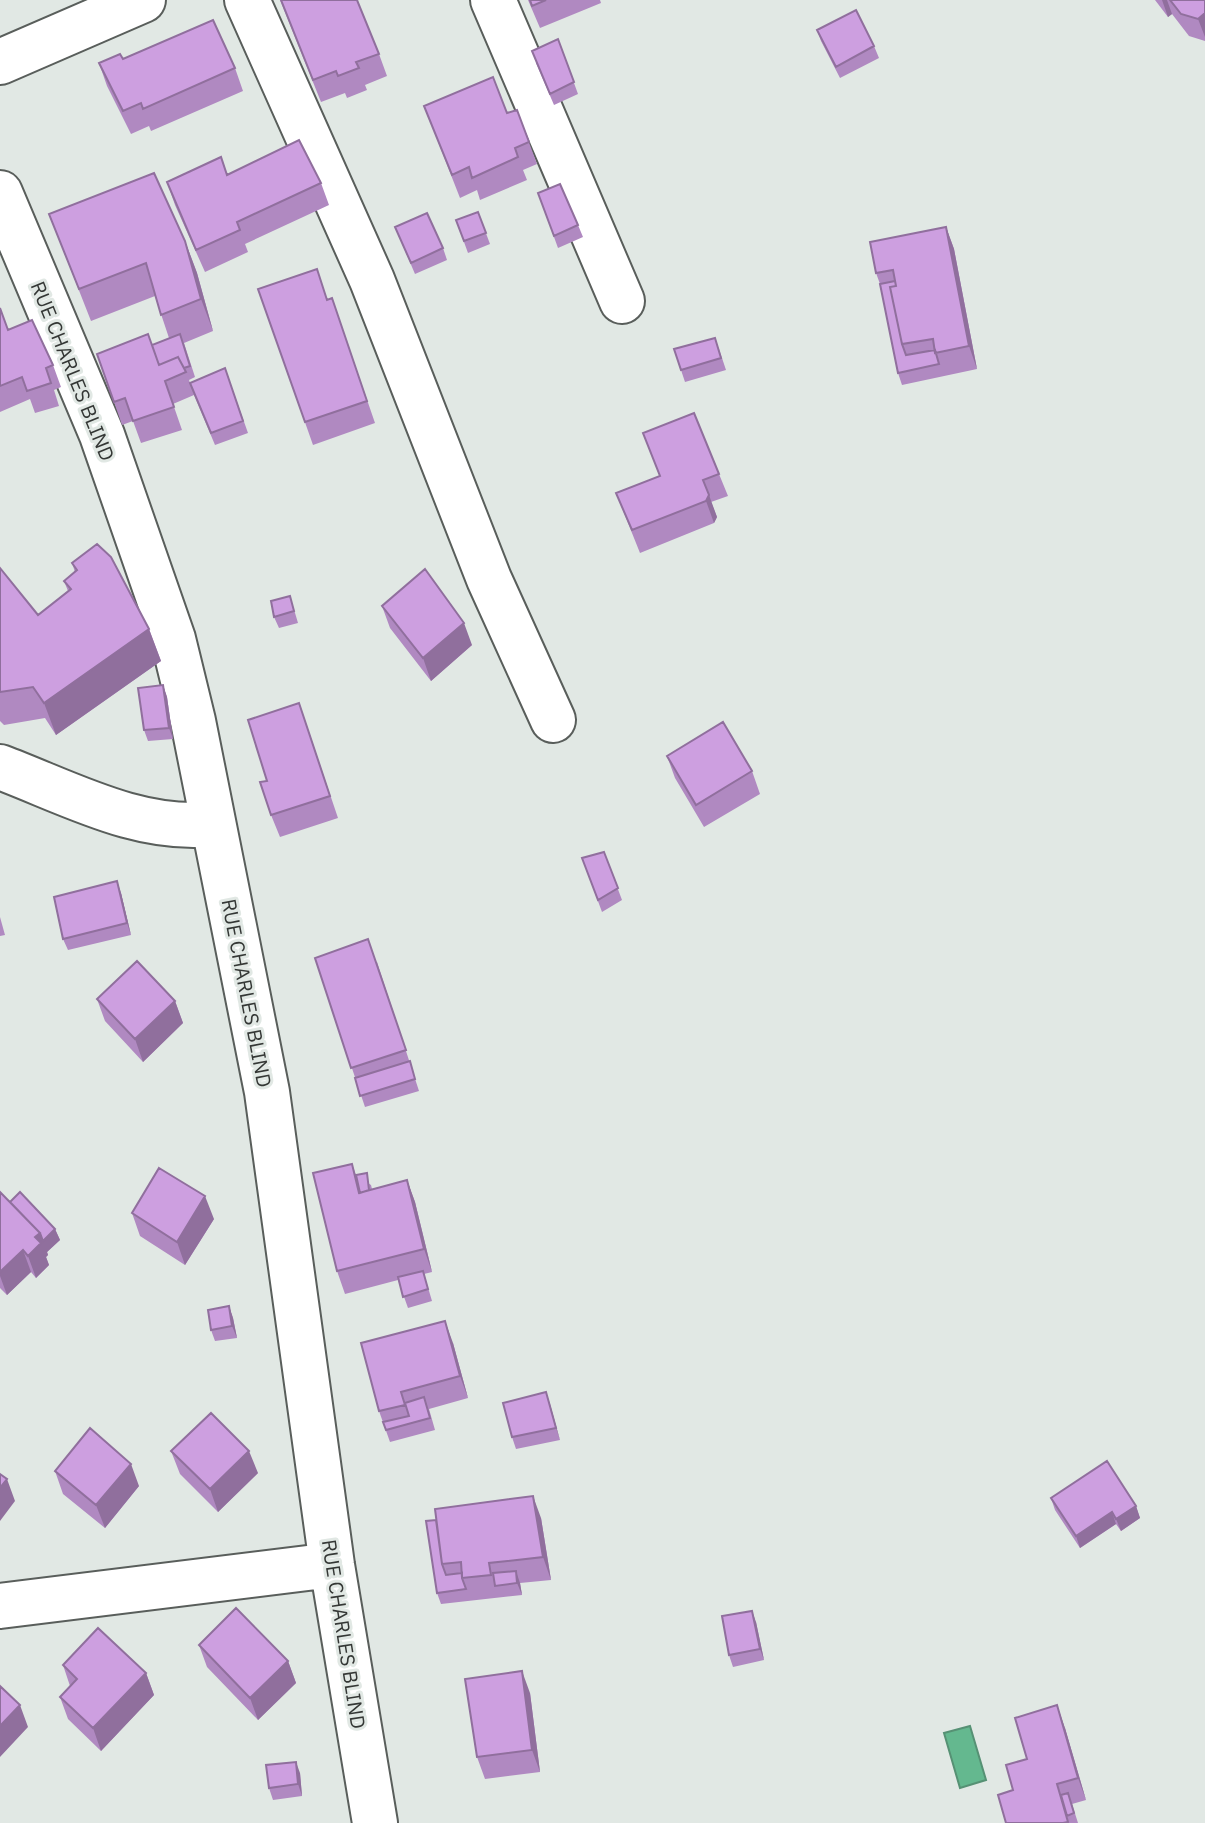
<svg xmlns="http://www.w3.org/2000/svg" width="1205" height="1823" font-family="'IBM Plex Sans',sans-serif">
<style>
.water{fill:#64b88f;stroke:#569174;stroke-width:2}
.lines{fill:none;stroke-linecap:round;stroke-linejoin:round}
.minor-casing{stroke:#595e5b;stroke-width:48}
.minor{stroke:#fff;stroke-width:44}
.wall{fill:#b089c1}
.shaded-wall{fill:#906f9d}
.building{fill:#cd9fe0;stroke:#906f9d;stroke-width:2}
.labels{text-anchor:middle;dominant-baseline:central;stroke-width:6;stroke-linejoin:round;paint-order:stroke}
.street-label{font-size:20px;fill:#343735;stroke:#e1e8e4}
</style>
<rect width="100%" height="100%" fill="#e1e8e4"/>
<path class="water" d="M970 1726 986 1780 960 1788 944 1733Z"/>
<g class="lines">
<g class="minor-casing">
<path id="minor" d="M247 0 372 280 489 579 553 720
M493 0 622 301
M0 62 143 0
M0 193 102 435 173 639 193 721 267 1092 332 1565 375 1823
M0 767C69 793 138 832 213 824
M0 1606 332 1565"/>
</g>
<use href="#minor" class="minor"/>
</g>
<path class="wall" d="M280 0 379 54 387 76 365 85 367 90 347 98 345 93 321 102Z
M528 0H600L601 3 540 28Z
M1155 0H1205V41L1189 36 1172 14 1168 17Z
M817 30 874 46 879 58 840 78 821 41Z
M558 39 578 94 554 105 536 63Z
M123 59 235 68 243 91 151 131 149 126 131 134 107 86 99 63Z
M424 106 507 113 517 110 537 164 523 170 527 180 480 200 477 190 460 198Z
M227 174 321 183 329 205 245 244 248 252 205 272 175 205 167 182Z
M538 193 578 225 583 237 558 248Z
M478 212 490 244 468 253 456 220Z
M49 214 185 241 197 273 213 331 184 343 195 377 189 380 190 383 225 368 248 433 215 445 194 395 173 404 182 430 141 443 133 421 122 425 114 402 152 345 169 338 155 296 91 321Z
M395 227 443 248 447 260 415 274Z
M946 227 954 249 977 369 902 385 898 373 880 284 876 273Z
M258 289 328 300 332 298 375 423 313 445Z
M0 308 8 330 53 365 61 387 54 390 59 406 35 413 30 399 0 412Z
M674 349H719L726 370 685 382Z
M719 474 728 496 711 502 717 517 714 523 640 553 616 493Z
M72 563 149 629 161 661 56 735 45 718 4 725 0 721V568L38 615 68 591 64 581 75 572Z
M290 596 298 623 279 628 274 617Z
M382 606 472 645 431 681 390 628Z
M163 685 167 697 173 739 148 741 144 730Z
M307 726 338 818 280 837 271 815 267 781Z
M667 756 752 771 760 794 704 827 675 778Z
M604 852 622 900 602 912 582 858Z
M121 893 131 935 68 950 63 939Z
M0 917 5 935 0 936Z
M315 958 377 962 419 1091 365 1107Z
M97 999 175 1001 183 1023 143 1062 105 1021Z
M352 1164 356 1175 371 1185 372 1189 407 1180 415 1202 432 1272 424 1274 432 1301 408 1308 398 1280 345 1294 337 1271Z
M0 1192 10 1202 55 1229 60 1240 47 1252 48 1255 46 1257 49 1265 36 1278 31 1272 7 1295 0 1288Z
M132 1213 214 1219 185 1265 140 1236Z
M229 1306 233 1318 237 1338 215 1341 211 1330Z
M453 1343 468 1398 429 1409 435 1430 390 1442 379 1411Z
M546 1392 560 1440 516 1449 512 1437Z
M171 1451 258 1473 218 1512 180 1474Z
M55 1471 139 1486 105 1528 63 1494Z
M1051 1498 1136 1506 1140 1518 1121 1531 1116 1524 1080 1548 1055 1510Z
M541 1518 551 1580 520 1583 522 1595 441 1604 437 1593 426 1521Z
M756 1622 764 1660 733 1667 729 1655Z
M199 1645 288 1661 296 1683 258 1720 207 1667Z
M63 1665 146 1673 154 1695 101 1751 68 1719 60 1697 70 1686Z
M530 1693 540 1772 485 1779 477 1757Z
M1065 1728 1086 1800 1072 1804 1078 1823H1070L1069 1821 1070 1823H1006L1013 1790Z
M300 1773 302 1796 273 1800 269 1788Z"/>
<path class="shaded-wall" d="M1162 0H1167L1172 14 1168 17Z
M1205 13V37L1198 19Z
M946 227 954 249 977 369 969 346Z
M185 241 197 273 213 331 201 299Z
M709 495 717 517 714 523 706 501Z
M464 623 472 645 431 681 423 658Z
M149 629 161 661 56 735 44 703Z
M163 685 167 697 173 739 169 728Z
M117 881 121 893 131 935 127 923Z
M175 1001 183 1023 143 1062 135 1039Z
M407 1180 415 1202 432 1272 424 1249Z
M205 1196 214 1219 185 1265 177 1242Z
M55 1229 60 1240 47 1252 48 1255 46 1257 49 1265 36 1278 28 1256 35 1237 40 1233Z
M23 1250 31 1272 7 1295 0 1276V1272Z
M229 1306 233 1318 237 1338 232 1326Z
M445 1321 453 1343 468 1398 460 1376Z
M546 1392 550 1404 560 1440 556 1428Z
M249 1451 258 1473 218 1512 210 1489Z
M131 1464 139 1486 105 1528 96 1505Z
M7 1479 15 1501 0 1521V1488Z
M533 1496 541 1518 551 1580 543 1557Z
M1136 1506 1140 1518 1121 1531 1116 1519Z
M1112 1512 1116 1524 1080 1548 1076 1536Z
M516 1571 520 1583 522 1595 517 1583Z
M752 1611 756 1622 764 1660 760 1649Z
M288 1661 296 1683 258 1720 250 1698Z
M522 1671 530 1693 540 1772 532 1750Z
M146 1673 154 1695 101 1751 93 1728Z
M20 1705 28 1727 0 1757V1726Z
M1057 1705 1065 1728 1086 1800 1078 1778Z
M296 1762 300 1773 302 1796 298 1784Z"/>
<path class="building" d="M281 0H357L379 54 356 62 359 68 338 76 336 71 313 80Z
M530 0H546L532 6Z
M1170 0H1205V13L1198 19 1181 14Z
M856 10 874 46 836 67 817 30Z
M213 20 235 68 143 109 141 103 123 111 99 63 120 54 123 59Z
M558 39 574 82 550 94 532 51Z
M493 77 507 113 517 110 529 142 515 148 518 157 472 178 469 167 452 175 424 106Z
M299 140 321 183 237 222 240 230 196 250 167 182 221 157 227 175Z
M154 173 185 241 201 299 161 315 146 263 79 289 49 214Z
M560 184 578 225 554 236 538 193Z
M478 212 486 233 464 241 456 220Z
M427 213 443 248 411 263 395 227Z
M946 227 969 346 935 353 933 339 902 344 890 287 896 286 893 270 876 273 870 242Z
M317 269 327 300 332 298 367 401 305 422 258 289Z
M895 281 896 286 890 287 902 344 906 355 935 350 939 364 898 373 880 284Z
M0 308 8 330 32 320 53 365 46 368 51 383 27 391 22 377 0 386Z
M148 334 159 365 178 357 186 372 165 381 174 407 133 421 125 398 114 402 97 354Z
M180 334 190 366 184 368 178 357 159 365 152 345Z
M715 338 721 358 681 370 674 349Z
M225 368 243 421 211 433 190 383Z
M694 413 719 474 703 480 709 495 706 501 632 530 616 493 660 476 643 433Z
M97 544 111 557 149 629 44 703 33 687 0 692V568L38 615 71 589 64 581 77 570 72 563Z
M425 569 464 623 423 658 382 606Z
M290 596 294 611 274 617 271 601Z
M163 685 169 728 144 730 138 688Z
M299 703 330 796 271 815 260 782 267 781 248 720Z
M723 722 752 771 696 805 667 756Z
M604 852 618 888 598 900 582 858Z
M117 881 127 923 63 939 54 897Z
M368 939 406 1050 351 1068 315 958Z
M137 961 175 1001 135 1039 97 999Z
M410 1061 415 1079 360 1096 355 1078Z
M352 1164 359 1193 407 1180 424 1249 337 1271 313 1173Z
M159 1168 205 1196 177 1242 132 1213Z
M367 1173 369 1190 360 1193 356 1175Z
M0 1192 40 1233 35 1237 41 1243 28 1256 23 1250 0 1272Z
M20 1192 55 1229 43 1241 40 1233 10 1202Z
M423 1271 428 1289 403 1297 398 1277Z
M229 1306 232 1326 211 1330 208 1310Z
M445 1321 460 1376 401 1392 405 1405 379 1411 361 1343Z
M546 1392 556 1428 512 1437 503 1403Z
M424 1397 430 1418 386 1430 383 1422 409 1416 405 1403Z
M211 1413 249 1451 210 1489 171 1451Z
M90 1428 131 1464 96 1505 55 1471Z
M1107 1461 1136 1506 1116 1519 1112 1512 1076 1536 1051 1498Z
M0 1474 7 1479 0 1488Z
M533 1496 543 1557 489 1563 491 1575 462 1578 461 1562 442 1564 435 1509Z
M436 1520 442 1564 446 1575 462 1573V1578L466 1589 437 1593 426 1521Z
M516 1571 517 1583 495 1586 493 1573Z
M236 1608 288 1661 250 1698 199 1645Z
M752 1611 760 1649 729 1655 722 1616Z
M98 1628 146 1673 93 1728 60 1697 77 1679 63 1665Z
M522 1671 532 1750 477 1757 465 1679Z
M0 1686 20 1705 0 1726Z
M1057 1705 1078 1778 1057 1784 1068 1822 1063 1823H1006L998 1795 1013 1790 1006 1765 1027 1759 1015 1718Z
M296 1762 298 1784 269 1788 266 1765Z
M1068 1793 1074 1813 1067 1816 1061 1795Z"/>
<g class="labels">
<g class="street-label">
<text transform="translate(73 371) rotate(68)">RUE CHARLES BLIND</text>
<text transform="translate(247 993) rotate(79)">RUE CHARLES BLIND</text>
<text transform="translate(344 1634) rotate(81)">RUE CHARLES BLIND</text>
</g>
</g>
</svg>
